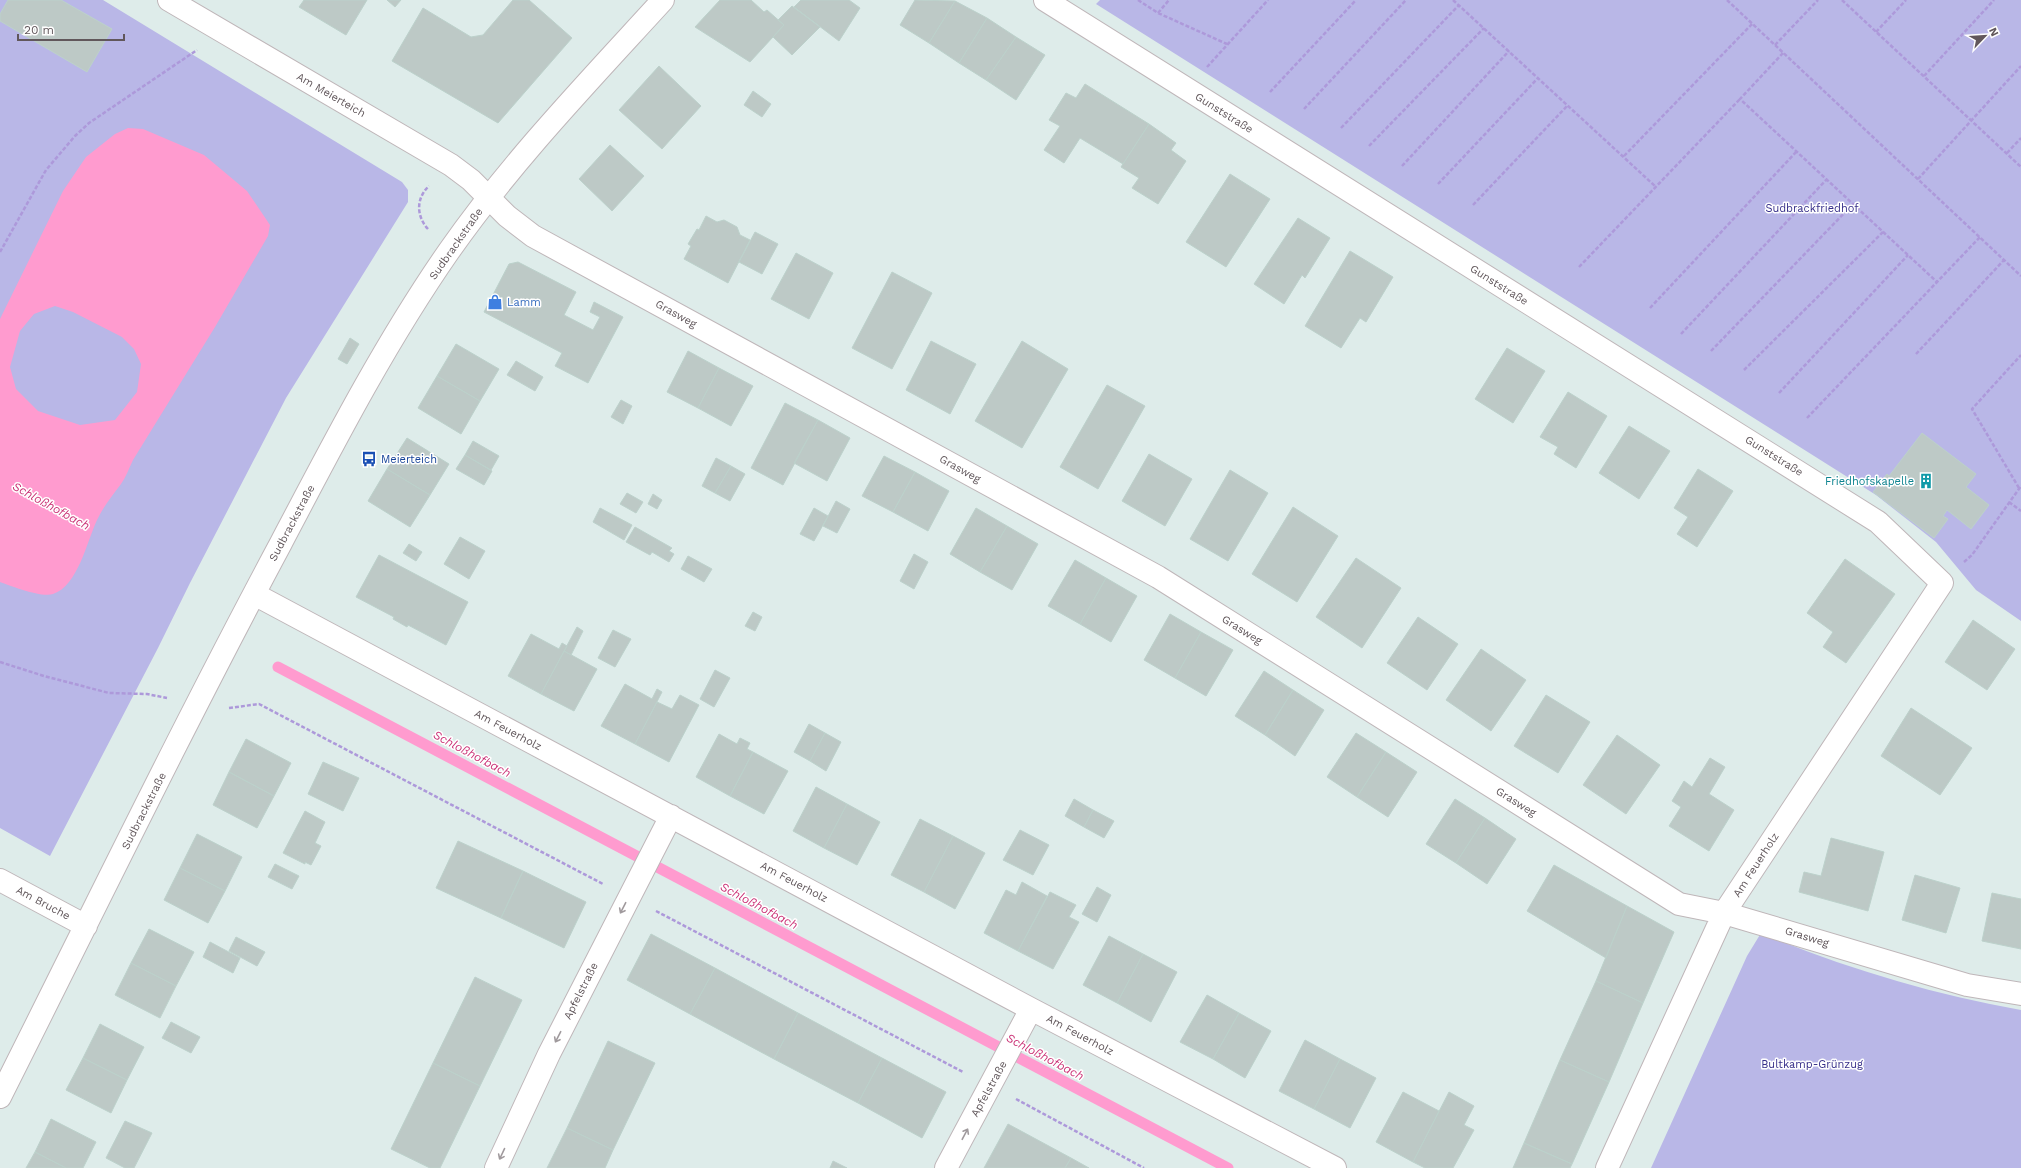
<svg xmlns="http://www.w3.org/2000/svg" width="2021" height="1168" font-family="'Work Sans',sans-serif">
<style>
.green{fill:#b9b7e7}
.water{fill:#ff9bcf;fill-rule:evenodd}
.lines{fill:none;stroke-linecap:round;stroke-linejoin:round}
.stream{stroke:#ff9bcf;stroke-width:11}
.building{fill:#bdc9c6;stroke:#bcd1cb}
.minor-casing{stroke:#bfb6b9;stroke-width:24}
.path{stroke:#ad99da;stroke-width:2.5;stroke-dasharray:4 2;stroke-linecap:butt}
.minor{stroke:#fff;stroke-width:22}
.oneway{stroke:#a09a9d}
.labels{text-anchor:middle;dominant-baseline:central;stroke-width:3;stroke-linejoin:round;paint-order:stroke}
.street-label{font-size:11px;fill:#61575b;stroke:#fff}
.park-label{font-size:11px;fill:#362e89;stroke:#fff}
.shop-label{font-size:11px;fill:#366cbe;stroke:#fff;text-anchor:start}
.transit-label{font-size:11px;fill:#164399;stroke:#fff;text-anchor:start}
.culture-label{font-size:11px;fill:#0d838f;stroke:#fff;text-anchor:end}
.water-label{font-size:12px;font-style:italic;fill:#cb3578;stroke:#fff}
</style>
<rect width="100%" height="100%" fill="#deecea"/>
<path class="green" d="M0 0H103L402 182 408 190V202L286 398 190 583 158 648 50 856 0 828Z
M1100 0H2021V621L1976 590 1936 542 1876 495 1096 4Z
M1761 933C1845 968 1932 994 2021 1010V1168H1651L1747 956Z"/>
<path class="water" d="M128 128 143 129 204 155 247 191 270 225 268 236 215 327 133 460C129 468 126 477 121 484 112 496 103 507 97 520 87 541 78 586 53 594 42 598 11 586 0 582V319L63 191 86 157 115 134ZM55 306 73 312 122 337 134 349 141 364 137 392 115 420 80 425 38 411 16 389 10 367 20 331 34 314Z"/>
<g class="lines">
<path class="stream" d="M278 667 1228 1168"/>
</g>
<path class="building" d="M8 0H61L112 29 87 72 0 21V14Z
M304 0H367L346 35 299 7Z
M387 0H401L395 7Z
M513 0H529L572 38 498 123 392 61 423 8 471 37 483 35Z
M720 0H751L764 12 767 10 784 25 750 62 695 27Z
M801 0H849L860 8 839 41 794 7Z
M915 0 955 1 929 43 900 25Z
M955 1 987 18 959 63 929 43Z
M792 6 820 27 792 55 773 37 784 25 778 20Z
M987 18 1016 37 986 80 959 63Z
M1016 37 1045 55 1016 100 986 80Z
M659 66 701 106 662 149 619 110Z
M1085 84 1149 124 1123 164 1080 138 1064 163 1044 150 1060 126 1049 120 1066 93 1076 98Z
M753 91 771 104 762 117 744 105Z
M1149 124 1176 143 1171 150 1186 161 1158 204 1132 188 1139 178 1121 167Z
M610 145 644 176 612 211 579 179Z
M1230 174 1270 199 1226 267 1186 242Z
M706 216 717 222 724 220 737 227 740 235 750 240 728 283 684 259 691 246 688 244 697 229 699 230Z
M1298 218 1330 238 1305 278 1302 275 1284 304 1254 284Z
M755 232 778 244 762 274 739 262Z
M1350 251 1393 277 1366 322 1360 318 1341 348 1305 326Z
M796 253 833 273 809 319 771 299Z
M518 262 576 292 564 315 593 330 600 317 590 312 594 302 623 317 588 383 555 366 562 353 484 312 509 264Z
M892 272 932 293 892 369 852 348Z
M350 338 359 344 347 364 338 359Z
M931 341 976 364 950 414 906 390Z
M1022 341 1068 369 1022 448 975 421Z
M456 344 499 369 480 401 437 376Z
M1507 348 1545 371 1513 423 1475 399Z
M688 351 719 368 698 408 667 392Z
M516 361 543 377 535 391 507 375Z
M719 368 753 386 731 426 698 408Z
M437 376 480 401 461 434 418 408Z
M1107 385 1145 406 1098 489 1060 467Z
M1568 392 1607 416 1576 468 1554 454 1558 447 1540 437Z
M621 400 632 406 623 424 611 417Z
M785 403 818 420 783 485 751 468Z
M818 420 850 438 827 481 794 463Z
M1629 426 1670 451 1639 499 1599 473Z
M1922 433 1976 474 1966 487 1989 505 1971 529 1947 510 1943 516 1948 519 1934 538 1873 492 1887 474 1889 476Z
M407 438 449 464 430 495 387 469Z
M473 441 499 456 491 470 465 455Z
M1149 454 1192 479 1165 526 1122 501Z
M465 455 492 471 484 485 456 469Z
M884 456 915 472 893 512 862 496Z
M716 458 731 466 715 493 702 486Z
M731 466 745 474 730 501 715 493Z
M387 469 430 495 410 527 368 501Z
M1698 469 1733 491 1697 547 1677 534 1688 517 1674 508Z
M1230 470 1268 493 1228 561 1190 539Z
M915 472 949 491 928 531 893 512Z
M627 493 643 502 636 513 620 504Z
M653 494 662 500 657 509 648 504Z
M836 501 850 509 837 533 823 526Z
M1293 507 1338 536 1297 602 1252 574Z
M600 508 632 525 624 540 593 522Z
M814 508 828 516 814 541 800 534Z
M976 508 1007 526 980 572 950 554Z
M1007 526 1038 544 1012 590 980 572Z
M635 527 672 548 669 551 674 554 669 562 652 552 650 555 626 542Z
M460 537 485 551 469 579 444 564Z
M409 544 422 552 416 561 403 553Z
M914 554 928 562 914 589 900 581Z
M379 555 468 602 446 645 408 625 407 627 393 619 394 617 356 597Z
M688 556 712 569 704 582 681 569Z
M1356 558 1401 588 1362 648 1316 617Z
M1845 559 1895 594 1846 663 1823 647 1833 632 1807 613Z
M1075 560 1106 578 1080 624 1048 606Z
M1106 578 1137 596 1111 642 1080 624Z
M753 612 762 617 755 631 745 626Z
M1170 614 1201 632 1175 678 1144 660Z
M1418 617 1458 644 1427 690 1387 663Z
M1973 620 2015 649 1987 690 1945 662Z
M577 627 583 631 571 655 564 651Z
M613 630 631 639 615 667 598 658Z
M1201 632 1233 650 1206 696 1175 678Z
M531 634 559 649 562 643 567 646 541 694 508 676Z
M1481 649 1526 680 1491 731 1446 700Z
M564 651 597 669 574 711 541 694Z
M715 670 730 678 714 707 700 699Z
M1264 671 1293 690 1265 735 1235 716Z
M625 684 652 699 657 689 662 692 635 744 601 726Z
M1293 690 1324 710 1295 756 1265 735Z
M680 695 699 705 669 762 635 744 657 702 672 709Z
M1546 695 1590 722 1558 773 1514 746Z
M1911 708 1972 748 1940 795 1881 756Z
M809 724 825 733 810 761 794 752Z
M825 733 841 742 826 771 810 761Z
M1356 733 1386 752 1357 797 1327 777Z
M719 734 737 744 740 738 750 743 747 749 753 752 730 796 696 777Z
M1617 735 1660 765 1626 814 1583 785Z
M246 739 291 763 274 796 229 772Z
M753 752 788 771 764 814 730 796Z
M1386 752 1417 772 1388 817 1357 797Z
M1710 758 1725 767 1709 794 1734 810 1709 851 1669 826 1681 807 1672 801 1684 781 1692 787Z
M323 762 359 778 343 811 308 794Z
M229 772 274 796 257 828 213 805Z
M816 787 847 804 824 848 793 831Z
M1074 799 1093 810 1084 827 1065 816Z
M1455 799 1485 818 1456 863 1426 844Z
M847 804 880 822 857 865 824 848Z
M1093 810 1114 821 1104 838 1084 827Z
M305 811 325 822 315 843 321 846 311 865 305 862V864L283 853Z
M1485 818 1516 839 1487 884 1456 863Z
M920 819 953 836 924 892 891 875Z
M1020 830 1049 845 1033 875 1003 860Z
M197 834 242 857 225 891 180 868Z
M953 836 985 853 955 909 924 892Z
M1831 838 1884 852 1868 911 1799 892 1804 872 1821 876Z
M458 841 523 871 501 918 436 888Z
M275 864 299 876 292 889 268 877Z
M1554 865 1627 906 1606 958 1527 911Z
M180 868 225 891 208 923 164 900Z
M523 871 586 902 564 948 501 918Z
M1915 875 1960 888 1946 933 1902 920Z
M1022 882 1047 896 1018 951 984 933 1006 890 1016 895Z
M1097 887 1111 895 1097 922 1082 914Z
M1050 892 1076 905 1069 917 1079 922 1053 969 1018 951Z
M1992 893 2021 899V949L1982 941Z
M1627 906 1674 932 1643 1003 1596 981Z
M149 929 194 952 176 986 131 963Z
M651 934 715 968 690 1014 627 980Z
M1109 936 1143 954 1117 1003 1083 985Z
M236 937 265 952 257 966 229 951Z
M210 942 240 958 233 973 203 957Z
M1143 954 1177 972 1151 1022 1117 1003Z
M131 963 176 986 160 1018 115 995Z
M715 968 798 1013 774 1059 690 1014Z
M475 977 522 1000 480 1086 433 1063Z
M1596 981 1643 1003 1609 1082 1560 1060Z
M1207 995 1239 1013 1213 1059 1180 1042Z
M798 1013 882 1058 858 1103 774 1059Z
M1239 1013 1271 1031 1245 1078 1213 1059Z
M171 1022 200 1037 191 1053 162 1038Z
M100 1024 144 1047 127 1080 83 1058Z
M1305 1040 1340 1059 1314 1109 1279 1091Z
M608 1041 655 1063 613 1150 567 1128Z
M83 1058 127 1080 111 1113 66 1090Z
M882 1058 946 1092 922 1138 858 1103Z
M1340 1059 1376 1078 1350 1128 1314 1109Z
M1560 1060 1609 1082 1572 1164 1524 1143Z
M433 1063 480 1086 440 1168H430L391 1149Z
M1403 1092 1439 1111 1413 1162 1376 1142Z
M1449 1092 1474 1106 1464 1125 1474 1130 1453 1168H1425L1413 1162Z
M51 1119 96 1142 83 1168H66L35 1152Z
M125 1121 152 1133 134 1168H125L106 1158Z
M1008 1124 1071 1158 1065 1168H984Z
M567 1128 613 1150 605 1168H547Z
M1524 1143 1572 1164 1570 1168H1513Z
M35 1152 66 1168H26Z
M1071 1158 1089 1168H1065Z
M833 1161 847 1168H830Z"/>
<g class="lines">
<g class="minor-casing">
<path id="minor" d="M169 0 451 165 471 180 507 216 533 236 1158 577 1679 904 1724 913 1967 985 2021 994
M1045 0 1878 522 1942 583 1724 913 1607 1168
M254 594 1031 1009 1335 1168
M0 880 86 926
M0 1097C93 912 183 726 281 543 333 444 385 343 449 251 512 161 589 81 663 0
M496 1168 549 1054 671 816
M946 1168 1031 1009"/>
</g>
<path class="path" d="M1138 0 1158 13 1227 44
M1453 0 1656 187
M1727 0 2021 276
M1842 0 2021 167
M1158 13 1169 0
M1876 32 1906 0
M1775 45 1818 0
M1783 53 1740 99 1937 282
M1207 67 1268 0
M1924 76 1994 0
M1270 92 1356 0
M1304 109 1406 0
M1341 128 1459 5
M1369 146 1484 28
M2007 153 2021 138
M1624 156 1752 24
M1402 166 1509 51
M1918 179 2021 66
M1438 184 1538 78
M1473 205 1568 105
M428 229C416 216 416 198 429 186
M0 252 46 170 75 136 89 123 197 50
M1579 267 1740 99
M1650 308 1797 151
M1681 334 1827 179
M1711 351 1853 204
M1916 354 2004 260
M1744 370 1883 232
M1779 393 1908 255
M1807 418 1980 237
M2019 488 1972 409 2021 355
M2009 502 2021 511
M1964 562 1972 555 2021 486
M0 662 44 676 109 693 147 694 167 698
M229 708 259 704 603 884
M656 911 963 1072
M1016 1099 1144 1168"/>
<use href="#minor" class="minor"/>
</g>
<defs><path id="oneway-shaft" d="M-6 0H5M1.5-3L5.5 0L1.5 3" fill="none" stroke-width="1.6" stroke-linecap="round" stroke-linejoin="round"/></defs>
<g class="oneway">
<use href="#oneway-shaft" transform="translate(623 908) rotate(117)"/>
<use href="#oneway-shaft" transform="translate(558 1037) rotate(117)"/>
<use href="#oneway-shaft" transform="translate(965 1134) rotate(-62)"/>
<use href="#oneway-shaft" transform="translate(502 1154) rotate(115)"/>
</g>
<defs>
<g id="shop-bare" transform="scale(1.2)"><path d="M-5-2.5h2.3a2.7 3.5 0 0 1 5.4 0H5L5.5 6h-11ZM-1.5-2.5h3a1.5 2.3 0 0 0-3 0Z" fill="#3f7fe0" stroke="#fff" stroke-width="2.5" paint-order="stroke"/></g>
<g id="bus-bare" transform="scale(1.2)"><path d="M-5-6H5V4H4V6H2V4H-2V6H-4V4H-5ZM-3.5-4V0h7V-4ZM-3.5 1.2v1.5H-2V1.2ZM2 1.2v1.5H3.5V1.2Z" fill="#1a4fb4" stroke="#fff" stroke-width="2.5" paint-order="stroke"/></g>
<g id="building-bare" transform="scale(1.2)"><path d="M-4-6H4V6H1V3H-1V6H-4ZM-2.5-4.3h1.7v1.8h-1.7ZM.8-4.3h1.7v1.8H.8ZM-2.5-1h1.7V.8h-1.7ZM.8-1h1.7V.8H.8Z" fill="#0f9aa8" stroke="#fff" stroke-width="2.5" paint-order="stroke"/></g>
</defs>
<g fill-rule="evenodd">
<use href="#shop-bare" x="495" y="302"/>
<use href="#bus-bare" x="369" y="459"/>
<use href="#building-bare" x="1926" y="481"/>
</g>
<g class="labels">
<g class="street-label">
<text transform="translate(331 95) rotate(30)">Am Meierteich</text>
<text transform="translate(1224 113) rotate(32)">Gunststraße</text>
<text transform="translate(456 244) rotate(-55)">Sudbrackstraße</text>
<text transform="translate(1499 285) rotate(32)">Gunststraße</text>
<text transform="translate(676 314) rotate(29)">Grasweg</text>
<text transform="translate(1774 456) rotate(32)">Gunststraße</text>
<text transform="translate(960 469) rotate(29)">Grasweg</text>
<text transform="translate(292 523) rotate(-62)">Sudbrackstraße</text>
<text transform="translate(1242 630) rotate(32)">Grasweg</text>
<text transform="translate(508 730) rotate(28)">Am Feuerholz</text>
<text transform="translate(1516 802) rotate(32)">Grasweg</text>
<text transform="translate(144 811) rotate(-63)">Sudbrackstraße</text>
<text transform="translate(1756 865) rotate(-57)">Am Feuerholz</text>
<text transform="translate(794 882) rotate(28)">Am Feuerholz</text>
<text transform="translate(43 903) rotate(28)">Am Bruche</text>
<text transform="translate(1807 937) rotate(17)">Grasweg</text>
<text transform="translate(581 991) rotate(-63)">Apfelstraße</text>
<text transform="translate(1080 1035) rotate(28)">Am Feuerholz</text>
<text transform="translate(989 1089) rotate(-61)">Apfelstraße</text>
</g>
<g class="park-label">
<text x="1812" y="208">Sudbrackfriedhof</text>
<text x="1812" y="1064">Bultkamp-Grünzug</text>
</g>
<g class="shop-label">
<text x="507" y="302">Lamm</text>
</g>
<g class="transit-label">
<text x="381" y="459">Meierteich</text>
</g>
<g class="culture-label">
<text x="1914" y="481">Friedhofskapelle</text>
</g>
<g class="water-label">
<text transform="translate(51 506) rotate(29)">Schloßhofbach</text>
<text transform="translate(472 754) rotate(28)">Schloßhofbach</text>
<text transform="translate(759 906) rotate(28)">Schloßhofbach</text>
<text transform="translate(1045 1057) rotate(28)">Schloßhofbach</text>
</g>
</g>
<g transform="translate(1985 36) rotate(65)" stroke="#ffffff" stroke-width="3" paint-order="stroke">
<path d="M0-3L7 15L0 10L-7 15Z" fill="#61575b"/>
<text y="-6" font-size="11" font-weight="bold" text-anchor="middle" fill="#61575b">N</text>
</g>
<path d="M18 34v6h106v-6" fill="none" stroke="#61575b" stroke-width="2"/>
<text x="24" y="34" font-size="12" fill="#61575b" stroke="#ffffff" stroke-width="3" paint-order="stroke">20 m</text>
</svg>
